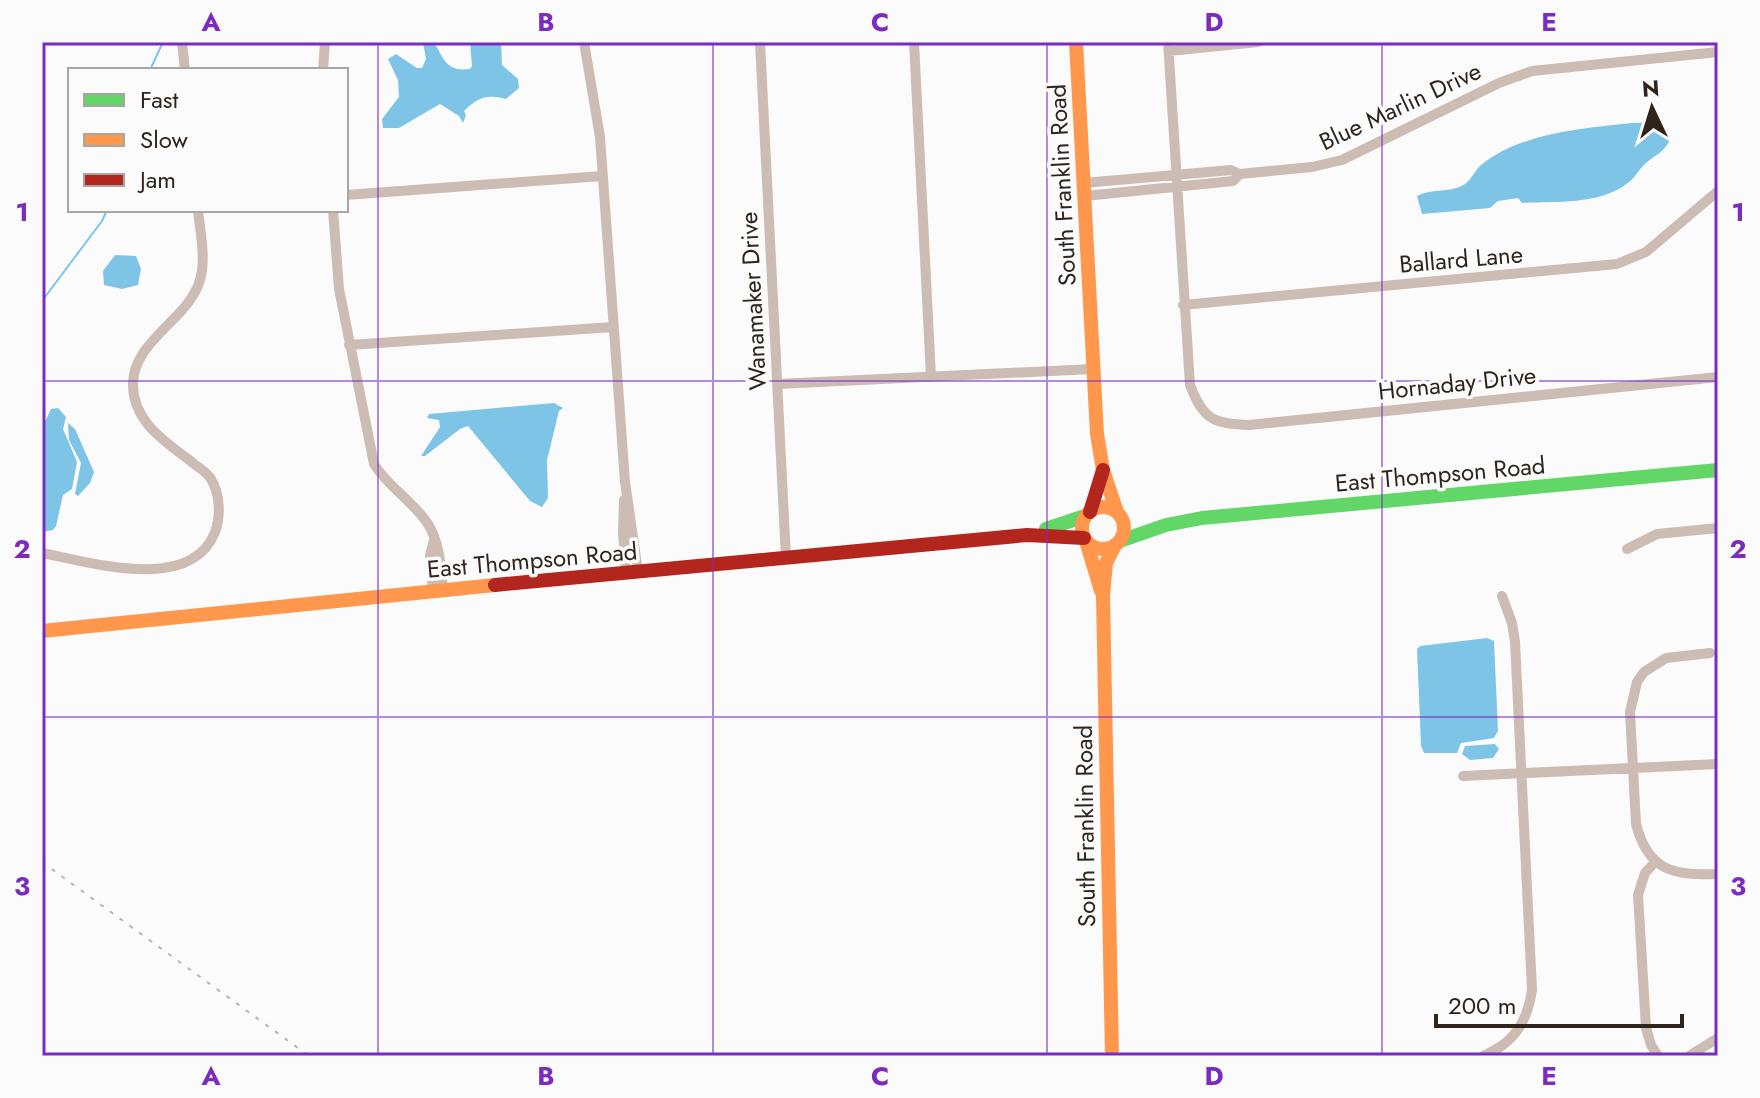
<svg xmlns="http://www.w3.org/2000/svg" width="1760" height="1098" font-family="Jost,sans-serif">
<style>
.water{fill:#7ec4e7}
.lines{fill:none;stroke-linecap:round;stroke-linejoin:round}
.stream{stroke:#7ec4e7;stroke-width:2}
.street{stroke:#cdbcb4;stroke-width:10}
.fast{stroke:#63d668;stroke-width:14}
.slow{stroke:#ff974d;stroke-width:14}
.jam{stroke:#b3261e;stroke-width:14}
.rail{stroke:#bbb4af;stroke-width:2;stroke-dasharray:4 8;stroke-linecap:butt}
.grid{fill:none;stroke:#7b2cbf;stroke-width:2;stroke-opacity:0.55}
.labels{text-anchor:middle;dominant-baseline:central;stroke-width:7;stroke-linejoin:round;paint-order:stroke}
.street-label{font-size:24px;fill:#2f241c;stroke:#fbfbfb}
.neatline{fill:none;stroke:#7b2cbf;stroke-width:3}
.grid-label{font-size:26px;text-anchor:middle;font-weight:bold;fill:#7b2cbf}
</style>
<rect width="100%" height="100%" fill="#fbfbfb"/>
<path class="water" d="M423 42H434C444 60 447 72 470 69L472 66 470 42H501L502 65 518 79 519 88 506 99C487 94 478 97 464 111L466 115 463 123 459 116 440 104 399 128H383L382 119 399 97 398 80 388 59 396 54 417 68H422L426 59Z
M1632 123C1647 123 1665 120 1671 137 1666 151 1657 154 1646 163 1638 170 1635 179 1625 185 1597 205 1556 201 1522 203L1518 198 1498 201 1490 208 1422 214 1417 196C1432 188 1452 193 1465 184 1472 179 1475 170 1481 165 1519 133 1585 128 1632 123Z
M115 255 136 256 141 269 138 285 122 289 104 285 103 271Z
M554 403 563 408 559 411 547 460 548 498 542 507 530 501 468 426 460 429 425 456H421L440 427 439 420 427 418 429 414Z
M58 408 66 417 63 429 77 462 72 489 63 495 56 526 53 530 42 532V428L51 409Z
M68 423 75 429 94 472 90 483 78 496 75 494 81 463 69 440Z
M1487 638 1494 641 1498 731 1494 738 1461 743 1457 753H1424L1421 746 1417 649 1420 646Z
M1495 744 1499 749 1493 758 1470 760 1462 754 1465 746Z"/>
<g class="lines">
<path class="stream" d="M150 70 163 42
M42 301 102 221 107 210"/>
<path class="street" d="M182 42 185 70
M584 42 600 137 625 482 638 572
M760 42 786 558
M914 42 931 377
M1168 42 1190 385C1203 419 1213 424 1249 425L1718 377
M1169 51 1258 42
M323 70 325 42
M1240 174 1312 167 1342 160 1499 83 1532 71 1718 52
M1084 183 1231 170 1240 174 1233 181 1085 196
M346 195 602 176
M333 210 339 289 374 464C388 487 413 501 428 524 440 543 441 568 443 590
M1183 305 1617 264 1646 252 1718 191
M349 345 613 327
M777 384 1093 369
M624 500 623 532 626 573
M1627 549 1657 534 1718 528
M42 553C90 562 191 594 215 532 221 516 220 494 211 479 207 472 199 468 193 463 166 442 132 422 133 383 134 341 187 319 199 283 207 261 200 232 198 210
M433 591 430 555 434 540
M1710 653 1666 658 1644 672 1637 682 1630 712 1636 824C1648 871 1674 876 1718 874
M1463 776 1718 764
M1655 862 1645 873 1638 895 1646 1028 1651 1045 1658 1056
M1483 1056C1514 1043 1527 1023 1532 990L1515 642 1512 623 1502 596
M1689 1056 1718 1038"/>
<path class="fast" d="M1046 529 1085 516
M1120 541 1166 525 1202 518 1718 470"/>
<path class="slow" d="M1076 42 1097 434 1103 470 1117 512
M1082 528a21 21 0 1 1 42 0a21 21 0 1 1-42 0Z
M1086 541 1101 591
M42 631 495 585
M1112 1056 1103 595 1106 563 1115 545"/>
<path class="jam" d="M1090 512 1103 470
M495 585 1027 535 1084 538"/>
<path class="rail" d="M42 862 309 1056"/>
</g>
<path class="grid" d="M378 42V1056M713 42V1056M1047 42V1056M1382 42V1056M42 381H1718M42 717H1718"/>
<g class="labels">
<g class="street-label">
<text transform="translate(1400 106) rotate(-25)">Blue Marlin Drive</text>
<text transform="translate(1062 185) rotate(-93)">South Franklin Road</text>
<text transform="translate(1461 259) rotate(-5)">Ballard Lane</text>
<text transform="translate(753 301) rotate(-93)">Wanamaker Drive</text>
<text transform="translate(1457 383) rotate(-6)">Hornaday Drive</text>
<text transform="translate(1440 474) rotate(-5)">East Thompson Road</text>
<text transform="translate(532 560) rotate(-5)">East Thompson Road</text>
<text transform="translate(1085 826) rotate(-91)">South Franklin Road</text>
</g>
</g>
<rect width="1760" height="1098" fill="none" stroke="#fbfbfb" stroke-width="88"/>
<rect x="68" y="68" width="280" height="144" fill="#fbfbfb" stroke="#a9a5a2" stroke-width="2"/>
<rect x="84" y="94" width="40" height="12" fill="#63d668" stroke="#a9a5a2" stroke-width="2"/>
<text x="140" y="108" font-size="24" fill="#2f241c">Fast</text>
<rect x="84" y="134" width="40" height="12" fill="#ff974d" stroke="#a9a5a2" stroke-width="2"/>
<text x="140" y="148" font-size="24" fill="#2f241c">Slow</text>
<rect x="84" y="174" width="40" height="12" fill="#b3261e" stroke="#a9a5a2" stroke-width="2"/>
<text x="140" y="188" font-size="24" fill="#2f241c">Jam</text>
<g transform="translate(1652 108) rotate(356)" stroke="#fbfbfb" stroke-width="6" paint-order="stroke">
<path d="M0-6L14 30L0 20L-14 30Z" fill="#2f241c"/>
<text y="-12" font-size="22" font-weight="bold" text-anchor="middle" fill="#2f241c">N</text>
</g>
<path d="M1436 1014v12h246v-12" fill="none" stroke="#2f241c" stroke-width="4"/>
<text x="1448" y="1014" font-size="24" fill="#2f241c" stroke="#fbfbfb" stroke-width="6" paint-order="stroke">200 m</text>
<rect x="44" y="44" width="1672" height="1010" class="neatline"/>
<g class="grid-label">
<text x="211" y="31">A</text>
<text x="546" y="31">B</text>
<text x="880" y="31">C</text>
<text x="1214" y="31">D</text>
<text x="1549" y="31">E</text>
<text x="22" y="221">1</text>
<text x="1738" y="221">1</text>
<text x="22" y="558">2</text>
<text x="1738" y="558">2</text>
<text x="22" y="895">3</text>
<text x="1738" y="895">3</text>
<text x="211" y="1085">A</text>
<text x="546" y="1085">B</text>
<text x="880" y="1085">C</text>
<text x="1214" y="1085">D</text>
<text x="1549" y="1085">E</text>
</g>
</svg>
